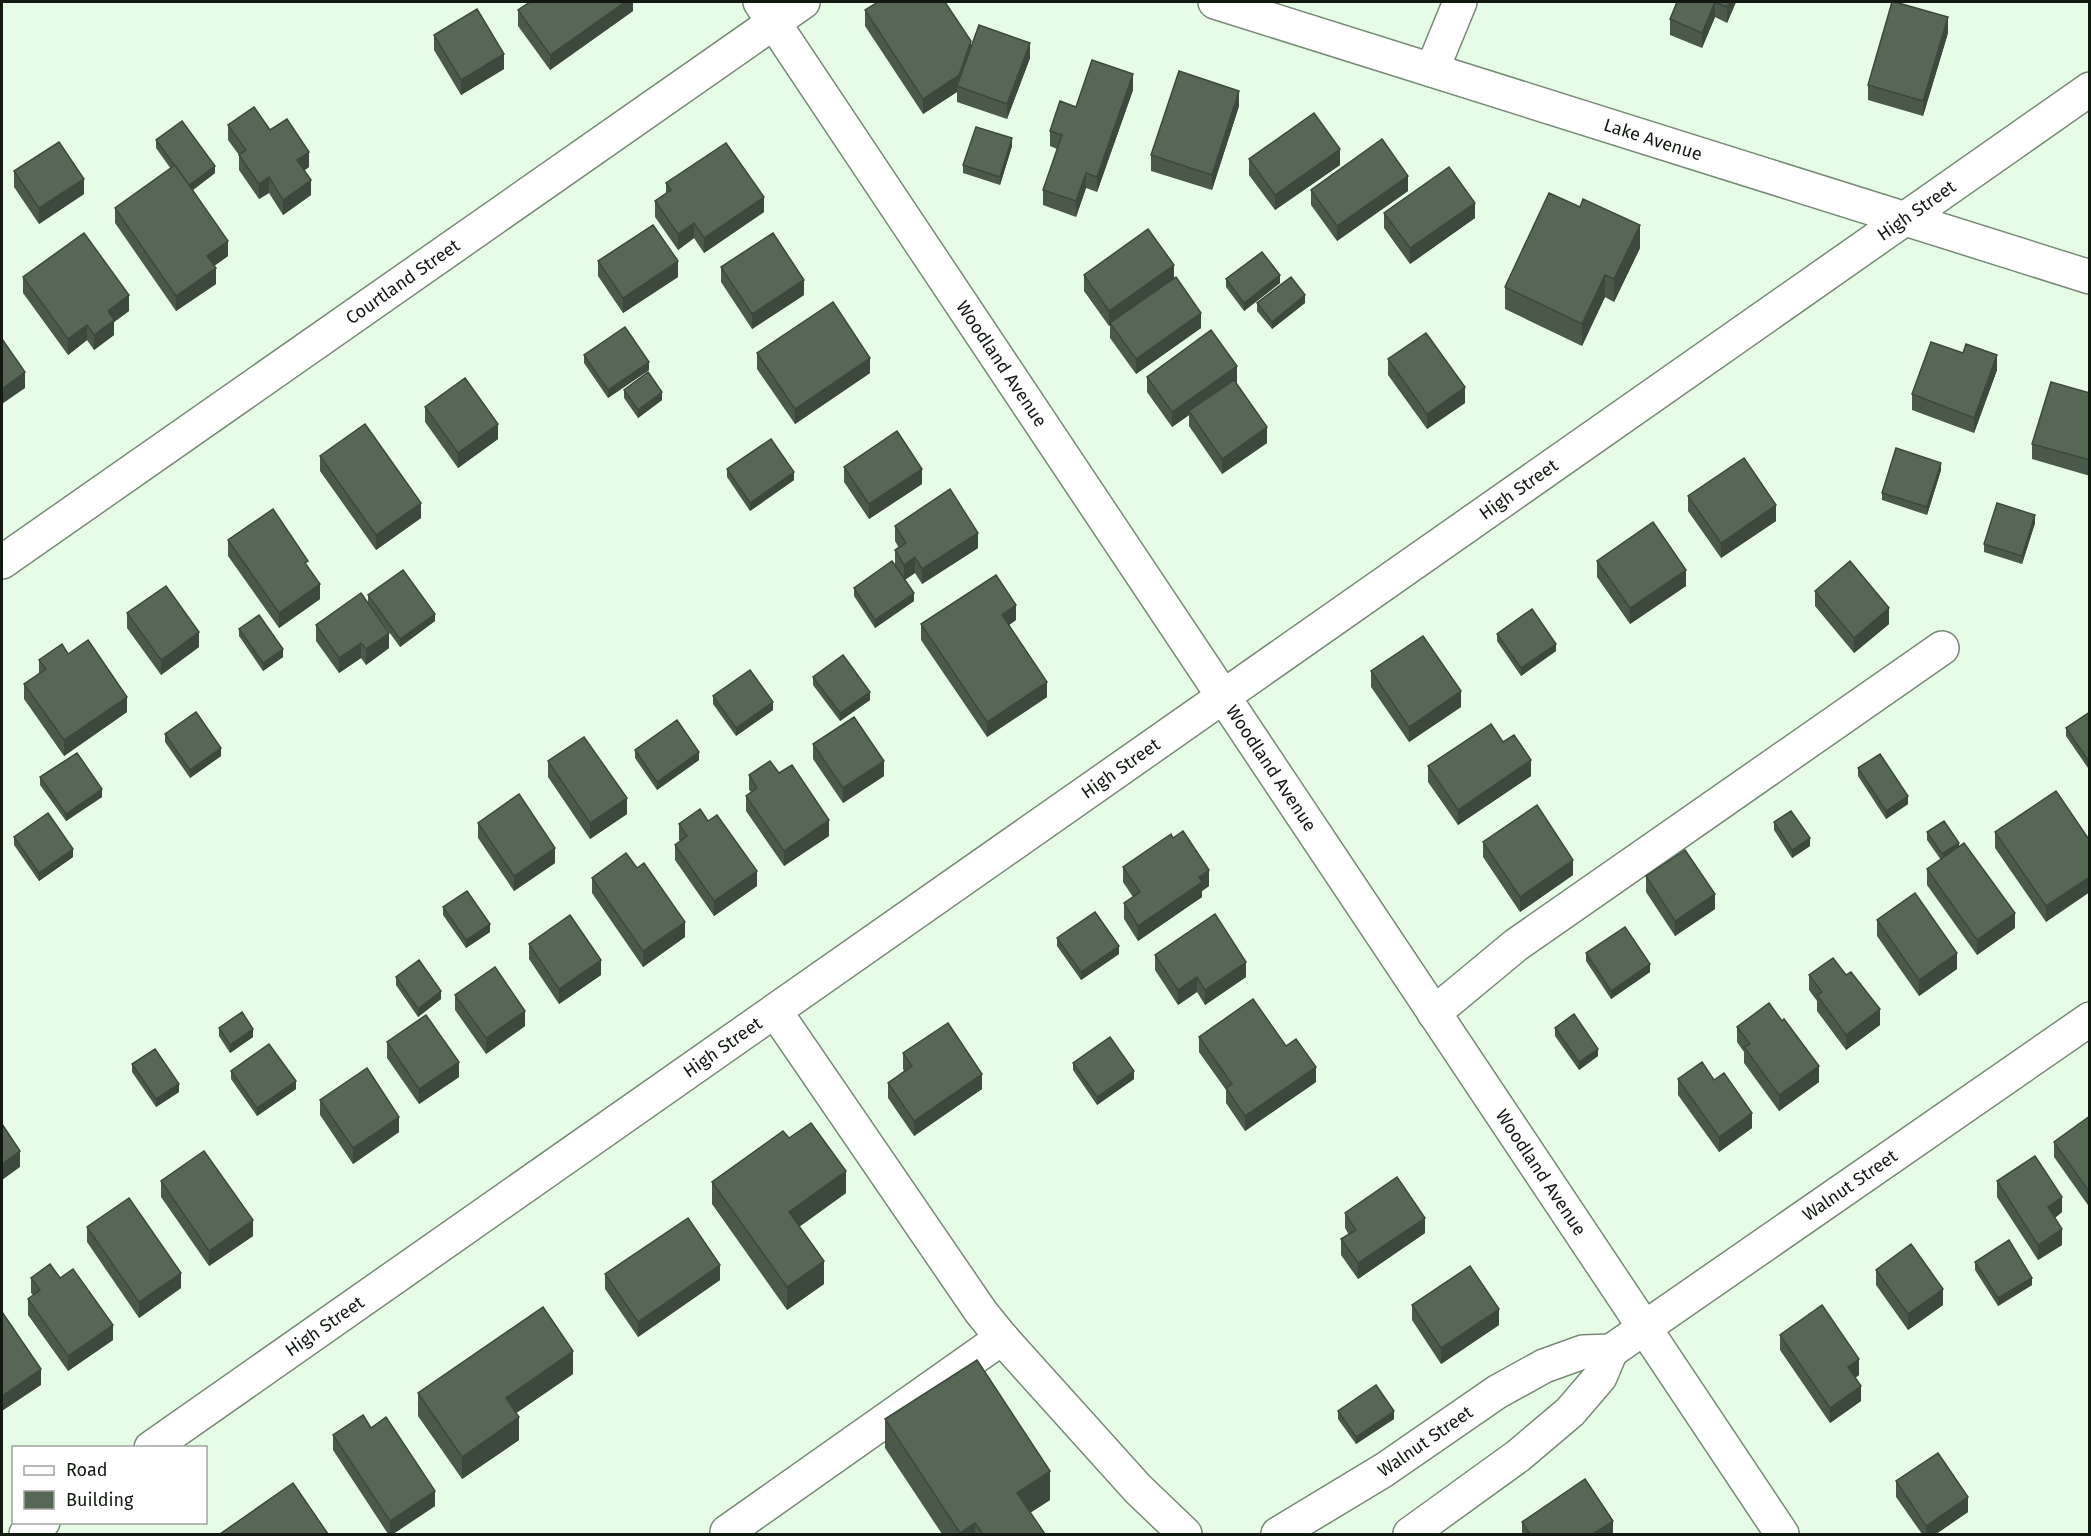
<svg xmlns="http://www.w3.org/2000/svg" width="2091" height="1536" font-family="'Fira Sans',sans-serif">
<style>
.lines{fill:none;stroke-linecap:round;stroke-linejoin:round}
.minor-casing{stroke:#778a76;stroke-width:36}
.minor{stroke:#fff;stroke-width:33}
.wall{fill:#4a5949}
.shaded-wall{fill:#3c493c}
.building{fill:#566855;stroke:#3c493c;stroke-width:1.5}
.labels{text-anchor:middle;dominant-baseline:central;stroke-width:6;stroke-linejoin:round;paint-order:stroke}
.street-label{font-size:18px;fill:#121911;stroke:#fff}
</style>
<rect width="100%" height="100%" fill="#e7fce6"/>
<g class="lines">
<g class="minor-casing">
<g id="minor">
<path id="s1" d="M760 2 1782 1534"/>
<path id="s2" d="M1215 2 2090 277"/>
<path d="M1432 70 1460 2"/>
<path id="s3" d="M2 562 803 2"/>
<path d="M775 1011 981 1312 1002 1338 1138 1489 1185 1534"/>
<path d="M1434 1013 1516 945 1942 648"/>
<path id="s4" d="M151 1448 2090 89"/>
<path d="M26 1534 43 1522"/>
<path d="M729 1534 727 1532 1002 1338"/>
<path id="s5" d="M1278 1534 1384 1470 1497 1392 1544 1366 1583 1352 1611 1351 2090 1019"/>
<path d="M1410 1534 1518 1456 1570 1412 1600 1377 1611 1351"/>
</g>
</g>
<use href="#minor" class="minor"/>
</g>
<path class="wall" d="M633 2V11L550 70 518 26V10Z
M1677 2H1736L1727 23 1715 17 1702 48 1670 35V19Z
M865 10 971 47 1030 58 1007 119 957 102V92L923 114 865 26Z
M1948 33 1923 116 1868 100V85Z
M434 35 504 69 461 95 434 50Z
M1133 90 1097 192 1086 188 1076 217 1043 205V190L1057 149 1050 146V131L1076 107Z
M1239 106 1212 190 1151 171V155Z
M228 125 270 130 309 167 304 170 311 195 283 215 269 193 259 199 239 170V155L228 140Z
M156 140 215 173 193 190 228 256 214 266 216 284 176 311 115 223V208L171 169 156 148Z
M1012 146 1000 185 963 173V165Z
M1249 159 1340 165 1275 210 1249 175Z
M14 171 84 194 39 224 14 187Z
M666 183 764 212 704 253 694 238 678 250 655 217V201L666 194Z
M1311 190 1408 191 1337 241 1311 205Z
M1384 213 1475 218 1410 264 1384 228Z
M1640 248 1614 302 1605 297 1582 346 1505 309V287Z
M598 261 678 277 623 313 598 276Z
M721 267 804 295 752 329 721 282Z
M1084 275 1174 278 1201 328 1136 374 1110 338V325L1109 326 1084 291Z
M23 277 129 311 114 322V335L94 350 87 340 68 355 23 293Z
M1226 279 1280 283 1244 311 1226 287Z
M1257 303H1305L1272 329 1257 311Z
M757 353 870 373 795 424 757 369Z
M1963 353 1997 370 1974 433 1912 410V394Z
M584 355 649 370 608 398 584 363Z
M1388 359 1465 403 1427 429 1388 375Z
M1147 377 1237 382 1236 383 1267 443 1222 474 1189 426V415L1172 427 1147 392Z
M624 390 662 400 638 418 624 398Z
M2090 393V476L2032 459V444Z
M425 407 498 439 458 468 425 422Z
M320 456 421 518 376 550 320 471Z
M844 467 922 484 869 519 844 482Z
M727 469 794 480 750 511 727 477Z
M1941 470 1927 515 1882 500V493Z
M1688 496 1776 521 1721 558 1688 511Z
M2035 523 2022 564 1984 552V544Z
M895 526 978 548 922 584 915 573 905 580 914 601 875 628 854 596V588L895 565V550L899 548 895 541Z
M228 540 308 567 320 599 279 628 228 556Z
M1597 561 1686 586 1630 624 1597 577Z
M1815 591 1889 624 1854 653 1815 606Z
M368 595 435 621 400 647 368 603Z
M127 613 199 647 161 675 127 628Z
M1016 620 1009 625 1047 697 987 737 921 640V624Z
M316 625 389 648 366 665 361 658 339 673 316 641Z
M239 629 283 657 263 671 239 636Z
M1497 634 1556 651 1521 676 1497 641Z
M68 654 127 712 64 756 24 699V684L39 673V660Z
M1371 671 1461 707 1409 742 1371 687Z
M813 677 870 700 840 721 813 685Z
M713 696 773 710 736 736 713 704Z
M2090 712V771L2066 736V728Z
M165 734 221 756 190 778 165 742Z
M1503 742 1531 776 1458 825 1428 782V766Z
M813 744 884 776 843 803 813 759Z
M635 750 699 760 657 790 635 758Z
M548 761 627 814 590 839 548 777Z
M1858 768 1908 804 1886 819 1858 776Z
M779 773 829 836 784 866 746 811V796L751 792 749 790V775Z
M40 777 102 797 66 821 40 785Z
M2056 791 2046 922 1995 848V832Z
M1774 822 1810 846 1792 858 1774 830Z
M478 823 555 863 514 891 478 838Z
M679 824 757 886 714 916 675 860V845L680 841 679 840Z
M1927 832 1959 847 2015 928 1977 955 1927 885V869L1941 860 1927 840Z
M14 837 73 857 39 881 14 845Z
M1173 838 1209 886 1202 891V897L1138 941 1124 919V903L1133 897 1123 882V867Z
M1483 842 1573 875 1520 912 1483 857Z
M1646 876 1715 909 1675 936 1646 892Z
M592 878 685 937 643 967 592 893Z
M443 907 490 932 466 948 443 915Z
M1877 920 1957 969 1919 996 1877 936Z
M1057 938 1119 954 1081 980 1057 946Z
M529 944 601 975 559 1004 529 959Z
M1586 953 1650 972 1611 999 1586 961Z
M1155 955 1246 977 1205 1005 1197 992 1178 1005 1155 970Z
M1809 975 1880 1025 1846 1050 1817 1011V1001L1809 990Z
M396 977 441 999 418 1017 396 985Z
M455 995 525 1026 486 1054 455 1010Z
M1737 1027 1819 1082 1779 1111 1744 1063V1052L1737 1042Z
M219 1028 253 1037 230 1053 219 1036Z
M1555 1028 1598 1056 1579 1070 1555 1036Z
M1199 1037 1286 1046 1316 1082 1245 1131 1226 1103V1090L1199 1052Z
M387 1042 459 1077 419 1104 387 1058Z
M903 1053 982 1089 914 1136 888 1098V1083L904 1071 903 1069Z
M1073 1063 1134 1079 1097 1105 1073 1070Z
M132 1064 179 1092 156 1107 132 1072Z
M231 1071 296 1089 257 1116 231 1079Z
M1678 1079 1752 1128 1719 1152 1678 1095Z
M320 1100 399 1132 353 1164 320 1115Z
M2090 1116V1208L2054 1157V1142Z
M789 1138 846 1193 799 1227 824 1284 787 1310 712 1204V1182Z
M161 1181 253 1236 209 1266 161 1197Z
M1997 1181 2062 1212 2055 1218 2062 1245 2038 1260 1997 1197Z
M1345 1213 1425 1233 1358 1279 1341 1255V1239L1349 1235 1345 1228Z
M87 1227 181 1288 139 1318 87 1242Z
M1975 1262 2032 1285 1998 1306 1975 1270Z
M1876 1270 1943 1305 1908 1330 1876 1285Z
M605 1274 720 1280 638 1337 605 1289Z
M31 1278H60L113 1340 68 1371 28 1315V1299L33 1295 31 1293Z
M1412 1305 1499 1325 1441 1364 1412 1320Z
M1780 1335 1859 1375 1855 1378 1861 1401 1830 1423 1780 1350Z
M573 1374 516 1413 519 1440 462 1479 418 1416V1393Z
M1338 1411 1394 1419 1356 1444 1338 1419Z
M885 1419 1050 1500 1030 1513 1045 1534H942L885 1448Z
M371 1428 435 1506 393 1534H388L333 1450V1435Z
M1896 1481 1968 1512 1936 1534H1922L1896 1497Z
M1522 1522 1613 1534H1522Z"/>
<path class="shaded-wall" d="M625 2H633V11L550 70V55Z
M1715 2V17L1702 48V33Z
M1730 2H1736L1727 23V7Z
M1948 17V33L1923 116V101Z
M971 41V56L957 86V92L923 114V99Z
M1030 43V58L1007 119V104Z
M504 54V69L461 95V80Z
M1133 74V90L1097 192V177Z
M1239 91V106L1212 190V175Z
M1012 138V146L1000 185V177Z
M1340 149V165L1275 210V195Z
M309 152V167L297 176V160Z
M215 166V173L189 193V185Z
M1086 173V188L1076 217V201Z
M1408 176V191L1337 241V226Z
M269 177V193L259 199V184Z
M84 179V194L39 224V208Z
M311 180V195L283 215V200Z
M764 197V212L704 253V238Z
M1475 203V218L1410 264V248Z
M694 223V238L678 250V234Z
M1640 225V248L1614 302V279Z
M228 241V256L207 271V256Z
M678 261V277L623 313V298Z
M1174 265V280L1110 323V325L1109 326V311Z
M216 268V284L176 311V296Z
M1280 275V283L1244 311V303Z
M1605 275V297L1582 346V324Z
M804 280V295L752 329V314Z
M129 295V311L114 322V335L94 350V335L108 311Z
M1305 295V303L1272 329V322Z
M1201 313V328L1136 374V359Z
M87 325V340L68 355V339Z
M1997 355V370L1974 433V418Z
M870 358V373L795 424V409Z
M649 362V370L608 398V390Z
M1237 366V382L1191 414 1189 411V415L1172 427V412Z
M25 372V388L2 404V389Z
M1465 387V403L1427 429V414Z
M662 392V400L638 418V410Z
M498 424V439L458 468V453Z
M1267 427V443L1222 474V459Z
M1941 463V470L1927 515V507Z
M922 469V484L869 519V504Z
M794 472V480L750 511V503Z
M421 503V518L376 550V535Z
M1776 505V521L1721 558V543Z
M2035 515V523L2022 564V556Z
M978 533V548L922 584V569Z
M915 557V573L904 580V565Z
M1686 570V586L1630 624V608Z
M320 584V599L279 628V613Z
M914 593V601L875 628V620Z
M1016 605V620L1002 630V615Z
M1889 608V624L1854 653V638Z
M435 614V621L400 647V639Z
M199 632V647L161 675V660Z
M389 633V648L366 665V649Z
M361 643V658L339 673V658Z
M1556 644V651L1521 676V668Z
M283 649V657L263 671V663Z
M1047 682V697L987 737V722Z
M1461 691V707L1409 742V727Z
M870 692V700L840 721V713Z
M127 697V712L64 756V740Z
M773 702V710L736 736V728Z
M221 748V756L190 778V770Z
M699 752V760L657 790V782Z
M1531 760V776L1458 825V810Z
M884 761V776L843 803V788Z
M102 789V797L66 821V814Z
M1908 796V804L1886 819V811Z
M627 798V814L590 839V823Z
M829 820V836L784 866V851Z
M1810 838V846L1792 858V850Z
M1959 843V851L1942 862V854Z
M555 848V863L514 891V876Z
M73 849V857L39 881V873Z
M1573 860V875L1520 912V897Z
M1209 870V886L1202 891V897L1138 941V926Z
M757 871V886L714 916V901Z
M2090 877V892L2046 922V906Z
M1715 894V909L1675 936V921Z
M2015 913V928L1977 955V940Z
M685 922V937L643 967V951Z
M490 924V932L466 948V940Z
M1119 946V954L1081 980V972Z
M1957 953V969L1919 996V980Z
M601 960V975L559 1004V989Z
M1246 962V977L1205 1005V990Z
M1650 964V972L1611 999V991Z
M1197 977V992L1178 1005V990Z
M441 991V999L418 1017V1009Z
M1880 1009V1025L1846 1050V1035Z
M525 1011V1026L486 1054V1038Z
M253 1029V1037L230 1053V1045Z
M1598 1049V1056L1579 1070V1062Z
M459 1062V1077L419 1104V1089Z
M1819 1066V1082L1779 1111V1095Z
M1316 1067V1082L1245 1131V1116Z
M1134 1071V1079L1097 1105V1097Z
M982 1074V1089L914 1136V1121Z
M296 1081V1089L257 1116V1108Z
M179 1084V1092L156 1107V1099Z
M1752 1113V1128L1719 1152V1137Z
M399 1117V1132L353 1164V1148Z
M20 1151V1167L2 1180V1164Z
M846 1171V1193L789 1234V1212Z
M2062 1197V1212L2048 1223V1207Z
M1425 1218V1233L1358 1279V1263Z
M253 1220V1236L209 1266V1251Z
M2062 1229V1245L2038 1260V1245Z
M824 1261V1284L787 1310V1287Z
M720 1265V1280L638 1337V1322Z
M181 1273V1288L139 1318V1302Z
M2032 1278V1285L1998 1306V1298Z
M1943 1289V1305L1908 1330V1314Z
M1499 1309V1325L1441 1364V1348Z
M113 1325V1340L68 1371V1356Z
M573 1351V1374L506 1420V1398Z
M1859 1359V1375L1848 1383V1367Z
M41 1369V1385L2 1411V1396Z
M1861 1386V1401L1830 1423V1408Z
M1394 1411V1419L1356 1444V1437Z
M519 1417V1440L462 1479V1457Z
M1050 1471V1500L1017 1521V1493Z
M435 1491V1506L393 1534H390V1521Z
M1968 1497V1512L1936 1534H1926V1526Z
M1613 1521V1534H1593Z
M975 1523V1534H960V1533Z"/>
<path class="building" d="M530 2H625L550 55 518 10Z
M878 2H945L971 41 959 75 923 99 865 10Z
M1677 2H1730L1727 7 1715 2 1702 33 1670 19Z
M1892 2H1895L1948 17 1923 101 1868 85Z
M477 9 504 54 461 80 434 35Z
M979 25 1030 43 1007 104 957 86Z
M1092 60 1133 74 1097 177 1086 173 1076 201 1043 190 1062 135 1050 131 1060 101 1076 107Z
M1179 71 1239 91 1212 175 1151 155Z
M254 107 270 130 287 119 309 152 297 160 311 180 283 200 269 177 259 184 239 155 246 150 228 125Z
M1314 113 1340 149 1275 195 1249 159Z
M182 121 215 166 189 185 156 140Z
M976 127 1012 138 1000 177 963 165Z
M1382 139 1408 176 1337 226 1311 190Z
M59 142 84 179 39 208 14 171Z
M726 143 764 197 704 238 694 223 678 234 655 201 671 190 666 183Z
M175 165 228 241 207 256 216 268 176 296 115 208Z
M1449 167 1475 203 1410 248 1384 213Z
M1549 193 1580 207 1583 199 1640 225 1614 279 1605 275 1582 324 1505 287Z
M653 225 678 261 623 298 598 261Z
M1148 229 1174 265 1109 311 1084 275Z
M84 233 129 295 108 311 114 320 94 335 87 325 68 339 23 277Z
M773 233 804 280 752 314 721 267Z
M1262 252 1280 275 1244 303 1226 279Z
M1176 277 1201 313 1136 359 1110 323Z
M1291 277 1305 295 1272 322 1257 303Z
M833 302 870 358 795 409 757 353Z
M625 327 649 362 608 390 584 355Z
M1211 330 1237 366 1172 412 1147 377Z
M1426 333 1465 387 1427 414 1388 359Z
M2 339 25 372 2 389Z
M1931 342 1963 353 1966 344 1997 355 1974 418 1912 394Z
M648 372 662 392 638 410 624 390Z
M465 378 498 424 458 453 425 407Z
M1234 380 1267 427 1222 459 1189 411Z
M2051 382 2090 393V460L2032 444Z
M365 424 421 503 376 535 320 456Z
M897 431 922 469 869 504 844 467Z
M771 439 794 472 750 503 727 469Z
M1896 448 1941 463 1927 507 1882 493Z
M1744 458 1776 505 1721 543 1688 496Z
M950 489 978 533 922 569 915 557 904 565 895 550 906 543 895 526Z
M1997 503 2035 515 2022 556 1984 544Z
M273 509 308 561 305 563 320 584 279 613 228 540Z
M1653 522 1686 570 1630 608 1597 561Z
M892 561 914 593 875 620 854 588Z
M1850 561 1889 608 1854 638 1815 591Z
M403 570 435 614 400 639 368 595Z
M996 575 1016 605 1002 615 1047 682 987 722 921 624Z
M166 586 199 632 161 660 127 613Z
M361 593 389 633 366 649 361 643 339 658 316 625Z
M1532 609 1556 644 1521 668 1497 634Z
M259 615 283 649 263 663 239 629Z
M1423 636 1461 691 1409 727 1371 671Z
M88 640 127 697 64 740 24 684 46 669 39 660 62 644 68 654Z
M843 655 870 692 840 713 813 677Z
M750 670 773 702 736 728 713 696Z
M196 712 221 748 190 770 165 734Z
M2090 712V763L2066 728Z
M854 717 884 761 843 788 813 744Z
M677 720 699 752 657 782 635 750Z
M1491 724 1503 742 1514 735 1531 760 1458 810 1428 766Z
M584 737 627 798 590 823 548 761Z
M77 753 102 789 66 814 40 777Z
M1880 754 1908 796 1886 811 1858 768Z
M770 761 779 773 792 765 829 820 784 851 746 796 757 788 749 775Z
M2056 791 2090 841V877L2046 906 1995 832Z
M519 794 555 848 514 876 478 823Z
M1537 805 1573 860 1520 897 1483 842Z
M700 809 708 821 717 815 757 871 714 901 675 845 687 836 679 824Z
M1791 811 1810 838 1792 850 1774 822Z
M48 813 73 849 39 873 14 837Z
M1944 821 1959 843 1942 854 1927 832Z
M1183 831 1209 870 1199 877 1202 882 1138 926 1124 903 1140 892 1123 867 1171 834 1173 838Z
M1964 843 2015 913 1977 940 1927 869Z
M1685 850 1715 894 1675 921 1646 876Z
M626 853 637 868 644 863 685 922 643 951 592 878Z
M467 891 490 924 466 940 443 907Z
M1915 893 1957 953 1919 980 1877 920Z
M1095 912 1119 946 1081 972 1057 938Z
M1215 914 1246 962 1205 990 1197 977 1178 990 1155 955Z
M570 915 601 960 559 989 529 944Z
M1625 927 1650 964 1611 991 1586 953Z
M1833 958 1846 975 1851 972 1880 1009 1846 1035 1817 995 1822 992 1809 975Z
M419 960 441 991 418 1009 396 977Z
M495 967 525 1011 486 1038 455 995Z
M1253 999 1286 1046 1296 1039 1316 1067 1245 1116 1226 1088 1232 1084 1199 1037Z
M1769 1003 1782 1021 1784 1019 1819 1066 1779 1095 1744 1047 1750 1044 1737 1027Z
M242 1012 253 1029 230 1045 219 1028Z
M1574 1014 1598 1049 1579 1062 1555 1028Z
M426 1015 459 1062 419 1089 387 1042Z
M948 1023 982 1074 914 1121 888 1083 912 1066 903 1053Z
M1110 1037 1134 1071 1097 1097 1073 1063Z
M269 1044 296 1081 257 1108 231 1071Z
M155 1049 179 1084 156 1099 132 1064Z
M1702 1062 1714 1080 1724 1073 1752 1113 1719 1137 1678 1079Z
M367 1068 399 1117 353 1148 320 1100Z
M2090 1116V1193L2054 1142Z
M811 1123 846 1171 789 1212 824 1261 787 1287 712 1182 783 1131 789 1138Z
M2 1124 20 1151 2 1164Z
M204 1151 253 1220 209 1251 161 1181Z
M2035 1156 2062 1197 2048 1207 2062 1229 2038 1245 1997 1181Z
M1397 1177 1425 1218 1358 1263 1341 1239 1356 1230 1345 1213Z
M129 1198 181 1273 139 1302 87 1227Z
M688 1218 720 1265 638 1322 605 1274Z
M2009 1240 2032 1278 1998 1298 1975 1262Z
M1911 1244 1943 1289 1908 1314 1876 1270Z
M50 1264 60 1278 73 1269 113 1325 68 1356 28 1299 40 1290 31 1278Z
M1470 1266 1499 1309 1441 1348 1412 1305Z
M1822 1305 1859 1359 1848 1367 1861 1386 1830 1408 1780 1335Z
M543 1307 573 1351 506 1398 519 1417 462 1457 418 1393Z
M2 1312 41 1369 2 1396Z
M977 1360 1050 1471 1017 1493 1045 1534H983L975 1523 960 1533 885 1419Z
M1376 1385 1394 1411 1356 1437 1338 1411Z
M363 1415 371 1428 386 1417 435 1491 390 1521 333 1435Z
M1938 1453 1968 1497 1926 1526 1896 1481Z
M1585 1479 1613 1521 1593 1534H1530L1522 1522Z
M293 1483 328 1534H220Z"/>
<g class="labels">
<g class="street-label">
<text stroke="none"><textPath href="#s2" startOffset="459">Lake Avenue</textPath></text>
<text stroke="none"><textPath href="#s4" startOffset="2156">High Street</textPath></text>
<text stroke="none"><textPath href="#s3" startOffset="489">Courtland Street</textPath></text>
<text stroke="none"><textPath href="#s1" startOffset="435">Woodland Avenue</textPath></text>
<text stroke="none"><textPath href="#s4" startOffset="1670">High Street</textPath></text>
<text stroke="none"><textPath href="#s1" startOffset="921">Woodland Avenue</textPath></text>
<text stroke="none"><textPath href="#s4" startOffset="1184">High Street</textPath></text>
<text stroke="none"><textPath href="#s4" startOffset="698">High Street</textPath></text>
<text stroke="none"><textPath href="#s1" startOffset="1407">Woodland Avenue</textPath></text>
<text stroke="none"><textPath href="#s5" startOffset="675">Walnut Street</textPath></text>
<text stroke="none"><textPath href="#s4" startOffset="212">High Street</textPath></text>
<text stroke="none"><textPath href="#s5" startOffset="174">Walnut Street</textPath></text>
</g>
</g>
<rect width="2091" height="1536" fill="none" stroke="#121911" stroke-width="6"/>
<rect x="12" y="1446" width="195" height="78" fill="#ffffff" stroke="#a0a3a0" stroke-width="1.5"/>
<rect x="24" y="1466" width="30" height="9" fill="#ffffff" stroke="#a0a3a0" stroke-width="1.5"/>
<text x="66" y="1476" font-size="18" fill="#121911">Road</text>
<rect x="24" y="1491" width="30" height="18" fill="#566855" stroke="#a0a3a0" stroke-width="1.5"/>
<text x="66" y="1506" font-size="18" fill="#121911">Building</text>
</svg>
